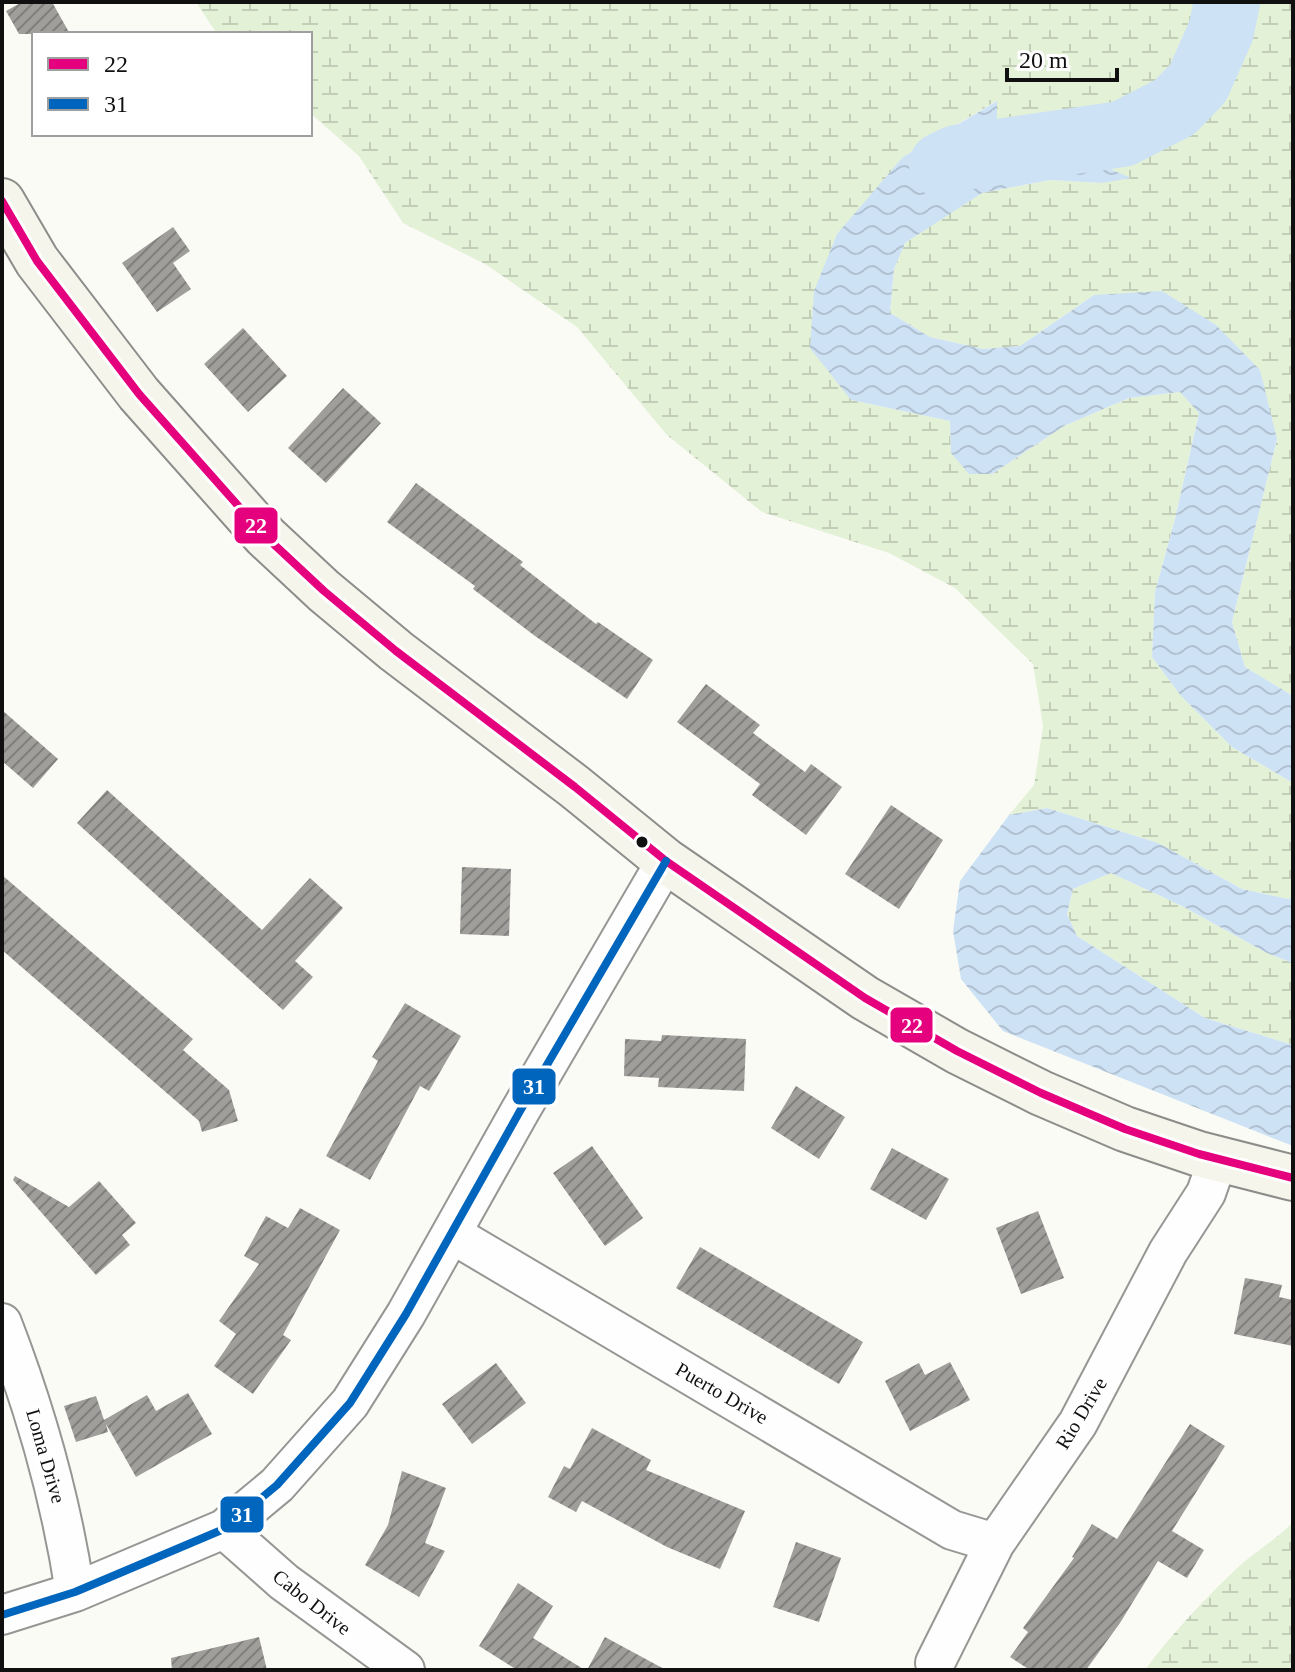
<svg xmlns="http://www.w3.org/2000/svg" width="1295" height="1672" font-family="Georgia,serif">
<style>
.wetland{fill:url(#wetland-marsh)}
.water{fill:url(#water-waves)}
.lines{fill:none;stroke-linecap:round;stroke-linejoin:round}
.river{stroke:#cee2f5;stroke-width:66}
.building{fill:url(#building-hatch)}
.minor-casing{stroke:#969694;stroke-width:42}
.secondary-casing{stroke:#8c8c8a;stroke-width:48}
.minor{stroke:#fefefe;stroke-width:38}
.secondary{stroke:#f5f5eb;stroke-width:44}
.bus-1-casing{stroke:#fff;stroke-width:14}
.bus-2-casing{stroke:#fff;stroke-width:14}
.bus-1{stroke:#e5007d;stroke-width:8}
.bus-2{stroke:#0065bd;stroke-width:8}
.bus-dot{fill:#101010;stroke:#fff;stroke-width:3}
.labels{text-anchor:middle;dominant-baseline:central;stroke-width:8;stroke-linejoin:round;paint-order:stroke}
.street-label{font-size:20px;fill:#101010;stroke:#fff}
.line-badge{stroke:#fff;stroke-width:3}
.badge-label{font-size:22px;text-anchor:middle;font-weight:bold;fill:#fff}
</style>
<defs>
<pattern id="wetland-marsh" width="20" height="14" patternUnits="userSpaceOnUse" patternTransform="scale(2)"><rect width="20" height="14" fill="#e3f1d7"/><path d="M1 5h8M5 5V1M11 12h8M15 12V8" fill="none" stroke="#c2ceb8"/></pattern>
<pattern id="water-waves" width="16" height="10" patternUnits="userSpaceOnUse" patternTransform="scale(2)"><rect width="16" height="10" fill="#cee2f5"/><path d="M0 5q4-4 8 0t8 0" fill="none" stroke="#b0c1d1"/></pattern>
<pattern id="building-hatch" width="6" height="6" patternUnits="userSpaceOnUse" patternTransform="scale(2)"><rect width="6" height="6" fill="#9f9e9b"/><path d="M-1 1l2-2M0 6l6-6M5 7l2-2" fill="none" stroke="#807f7d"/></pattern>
</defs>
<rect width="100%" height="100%" fill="#fbfbf6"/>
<path class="wetland" d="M196 2H1293V696L1245 667 1232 622 1277 439 1094 295 1020 346 983 349 930 337 890 313 894 269 905 243 947 215 982 193 1050 180 1102 183 1059 147 1004 148 997 123 996 101 903 157 851 400 950 421 951 453 992 474 1064 426 1129 398 1180 392 1199 412 1175 519 1155 592 1152 657 1181 696 1232 747 1293 783V897L1288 899 1242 889 1158 843 1047 808 1009 815 1034 785 1043 726 1033 664 955 588 889 553 762 512 667 435 577 327 485 264 403 223 359 156 310 113V34H217Z
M1111 873 1182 906 1267 953 1293 963V1045L1205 1018 1077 936 1067 914 1073 889Z
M1293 1522V1670H1145C1171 1634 1204 1600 1236 1569 1254 1552 1275 1541 1293 1522Z"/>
<path class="water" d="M997 101V123L1004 148 1059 147 1131 178 1102 183 1050 180 982 193 905 243 894 269 890 313 930 337 983 349 1020 346 1094 295 1162 291 1216 325 1260 370 1277 439 1232 622 1245 667 1293 696V783L1232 747 1181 696 1152 657 1155 592 1175 519 1199 413 1180 392 1129 398 1064 426 992 474H969L951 453 950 421 851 400 810 348 814 291 837 234 903 157Z
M1047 808 1158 843 1242 889 1288 899 1293 897V963L1267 953 1182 906 1111 873 1073 889 1067 914 1077 936 1205 1018 1293 1045V1146L1003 1031 961 979 953 931 960 881 1009 815Z"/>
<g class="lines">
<path class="river" d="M942 165 957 158 1122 134 1175 107 1198 83 1221 31 1227 2"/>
</g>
<path class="building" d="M22 2H52L70 34H19L6 11Z
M173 227 190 251 173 263 191 289 157 312 122 263Z
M243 328 287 376 248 412 204 364Z
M343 388 381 423 326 483 288 448Z
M416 483 523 562 520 565 596 624 598 622 653 660 627 699 535 636 473 589 475 586 387 522Z
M706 684 760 725 753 733 805 772 811 764 842 787 806 835 752 795 760 784 677 722Z
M2 710 58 759 33 788 2 761Z
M107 790 262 930 310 878 343 908 295 961 313 977 283 1010 77 823Z
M891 805 943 840 899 909 845 874Z
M462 867 511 869 509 936 460 934Z
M2 875 193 1039 183 1050 229 1090 238 1121 202 1132 199 1121 2 950Z
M405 1003 461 1036 429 1091 420 1086 370 1180 326 1156 378 1061 372 1057Z
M662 1035 746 1039 744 1091 658 1087 659 1078 624 1076 625 1039 661 1041Z
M796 1086 845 1117 819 1159 771 1128Z
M592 1146 643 1218 605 1246 553 1173Z
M892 1148 949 1179 926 1220 870 1189Z
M15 1176 69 1207 99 1181 136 1223 122 1235 130 1245 96 1275 13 1180Z
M300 1208 340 1230 283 1335 291 1340 253 1394 214 1366 236 1334 219 1321 259 1264 244 1256 266 1216 288 1228Z
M1038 1211 1064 1278 1021 1294 996 1228Z
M700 1247 863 1342 839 1384 676 1288Z
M1245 1278 1282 1285 1279 1297 1293 1300V1346L1234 1334Z
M950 1362 970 1400 910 1431 885 1381 919 1363 925 1375Z
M496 1363 526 1403 472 1444 442 1404Z
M188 1393 212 1434 136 1477 106 1424 108 1432 76 1442 64 1406 96 1396 104 1420 147 1395 156 1411Z
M1190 1424 1225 1446 1172 1531 1204 1550 1187 1578 1158 1561 1120 1623 1086 1670H1030L1010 1657 1028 1632 1023 1628 1074 1558 1072 1557 1092 1524 1117 1539Z
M592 1428 651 1460 646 1470 745 1511 720 1569 667 1547 582 1501 576 1512 548 1497 564 1466 570 1469Z
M402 1471 446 1488 425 1543 445 1551 419 1597 365 1565 388 1525Z
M796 1542 841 1558 819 1622 773 1607Z
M518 1583 553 1606 533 1638 585 1670H517L479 1646Z
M259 1637 267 1670H172L171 1658Z
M605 1637 666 1670H587Z"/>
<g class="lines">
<g class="minor-casing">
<path id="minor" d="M452 1234 952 1530 995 1543
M2 1323C36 1411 61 1499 75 1592
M224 1529 284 1582 405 1670
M2 1615 75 1592 224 1529 277 1485 350 1403 406 1314 520 1111 666 861
M935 1663 995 1543 1078 1423 1168 1252 1206 1193 1218 1159"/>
</g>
<g class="secondary-casing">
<path id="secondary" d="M2 201 37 261 139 394 265 536 324 591 396 651 575 787 666 861 865 998 957 1051 1041 1093 1125 1129 1199 1154 1293 1178"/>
</g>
<use href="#minor" class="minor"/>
<use href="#secondary" class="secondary"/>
<g class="bus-1-casing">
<path id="bus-1" d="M2 201 37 261 139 394 265 536 324 591 396 651 575 787 666 861 865 998 957 1051 1041 1093 1125 1129 1199 1154 1293 1178"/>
</g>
<g class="bus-2-casing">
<path id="bus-2" d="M2 1615 75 1592 224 1529 277 1485 350 1403 406 1314 520 1111 666 861"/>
</g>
<use href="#bus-1" class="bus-1"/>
<use href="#bus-2" class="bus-2"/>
</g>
<circle class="bus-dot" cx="642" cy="842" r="7"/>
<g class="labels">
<g class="street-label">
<text transform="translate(722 1393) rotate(30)">Puerto Drive</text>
<text transform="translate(1081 1413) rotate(-59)">Rio Drive</text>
<text transform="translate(46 1456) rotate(74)">Loma Drive</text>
<text transform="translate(312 1602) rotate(38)">Cabo Drive</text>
</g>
</g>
<g class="line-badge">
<rect x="233" y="506" width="46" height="39" rx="8" fill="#e5007d"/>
<rect x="889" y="1006" width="45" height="38" rx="8" fill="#e5007d"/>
<rect x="511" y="1067" width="46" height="39" rx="8" fill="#0065bd"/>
<rect x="219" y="1495" width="46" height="39" rx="8" fill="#0065bd"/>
</g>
<g class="badge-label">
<text x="256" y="533">22</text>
<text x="912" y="1033">22</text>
<text x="534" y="1094">31</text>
<text x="242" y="1522">31</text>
</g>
<rect width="1295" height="1672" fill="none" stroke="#101010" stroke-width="8"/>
<rect x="32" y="32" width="280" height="104" fill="#ffffff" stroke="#9f9f9f" stroke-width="2"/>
<rect x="48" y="58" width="40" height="12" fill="#e5007d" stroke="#9f9f9f" stroke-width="2"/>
<text x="104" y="72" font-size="24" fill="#101010">22</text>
<rect x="48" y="98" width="40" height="12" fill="#0065bd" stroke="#9f9f9f" stroke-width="2"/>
<text x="104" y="112" font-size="24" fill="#101010">31</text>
<path d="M1007 68v12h110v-12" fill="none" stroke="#101010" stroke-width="4"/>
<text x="1019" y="68" font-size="24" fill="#101010" stroke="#ffffff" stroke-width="6" paint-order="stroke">20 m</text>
</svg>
